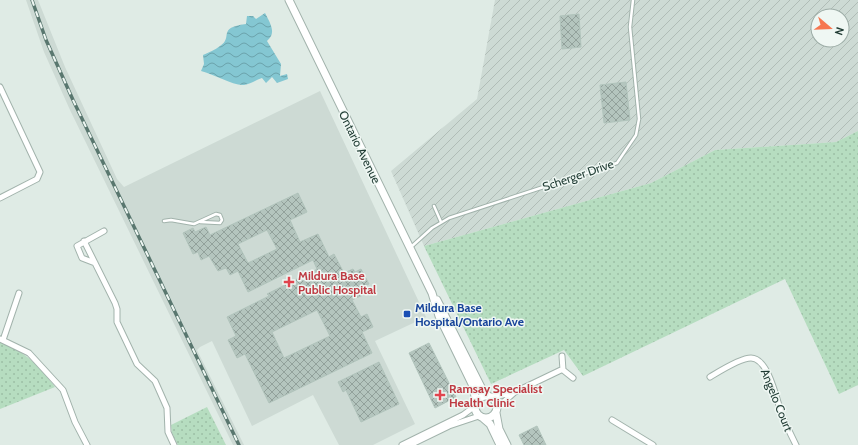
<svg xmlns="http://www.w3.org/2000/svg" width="858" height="445" font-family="Cabin,sans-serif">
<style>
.built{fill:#cddad4}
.industrial{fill:url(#industrial-furrows);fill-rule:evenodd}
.grass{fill:url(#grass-dots)}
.water{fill:url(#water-waves)}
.building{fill:url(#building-cross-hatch);stroke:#b1c4bc;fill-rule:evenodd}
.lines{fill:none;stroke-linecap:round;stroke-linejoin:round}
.service-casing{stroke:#a2b3ac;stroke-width:4.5}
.minor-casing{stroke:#a2b3ac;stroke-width:7}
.tertiary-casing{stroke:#a2b3ac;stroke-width:9}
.service{stroke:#fff;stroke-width:2.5}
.minor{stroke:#fff;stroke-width:5}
.tertiary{stroke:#fff;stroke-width:7}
.rail-casing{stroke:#59776f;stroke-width:3.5}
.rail{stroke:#eff7f3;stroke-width:2;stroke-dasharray:6;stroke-linecap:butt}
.health-dot{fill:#e0444e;stroke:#eff7f3;stroke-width:1.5}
.transit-dot{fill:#1a4fb4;stroke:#eff7f3;stroke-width:1.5}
.labels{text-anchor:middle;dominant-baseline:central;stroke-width:3;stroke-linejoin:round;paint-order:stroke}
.street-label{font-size:12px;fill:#1f3b33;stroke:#eff7f3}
.health-label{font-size:12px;font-weight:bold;fill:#be3a42;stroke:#eff7f3;text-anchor:start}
.transit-label{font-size:12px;font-weight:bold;fill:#164399;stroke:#eff7f3;text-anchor:start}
</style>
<defs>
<pattern id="industrial-furrows" width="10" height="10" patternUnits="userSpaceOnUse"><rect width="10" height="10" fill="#cddad4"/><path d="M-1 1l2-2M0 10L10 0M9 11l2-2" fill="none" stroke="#b0bcb6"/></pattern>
<pattern id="grass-dots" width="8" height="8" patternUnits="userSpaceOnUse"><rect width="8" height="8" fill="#b6ddc0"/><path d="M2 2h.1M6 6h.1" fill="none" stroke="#9cbfa5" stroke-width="1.8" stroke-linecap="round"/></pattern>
<pattern id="water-waves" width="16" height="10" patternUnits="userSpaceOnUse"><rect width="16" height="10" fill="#84c7d2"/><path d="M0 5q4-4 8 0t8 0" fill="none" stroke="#6ba3ab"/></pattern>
<pattern id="building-cross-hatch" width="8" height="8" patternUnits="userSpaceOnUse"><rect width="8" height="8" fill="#b4c5be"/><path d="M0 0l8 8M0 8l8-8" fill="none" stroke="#92a19b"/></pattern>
</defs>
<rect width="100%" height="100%" fill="#dfebe5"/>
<path class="built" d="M26 0H38L65 67 117 179 124 187 320 91 426 317 375 341 415 424 373 445H339L313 395 252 426 212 341 200 347 197 350 244 445H233L70 110 44 52Z"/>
<path class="industrial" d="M495 0H858V131L836 142 715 150 651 183 424 246 391 171 477 99ZM818 16H842V40H818Z"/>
<path class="grass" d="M858 131V385L839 394 785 279 583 376 564 350 491 384 424 246 651 183 715 150 836 142Z
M0 342C25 351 40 367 55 387L0 409Z
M207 407 226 445H178L172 433 171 425Z"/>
<path class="water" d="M265 13C270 23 277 33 267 41L281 64 280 76 287 74 288 79 277 83 272 77 266 83 262 78C256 80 250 84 244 85 233 86 214 74 201 71L204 64 203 55C209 52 215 50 220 46 234 37 216 28 246 24L247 16H253L256 19Z"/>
<path class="building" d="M579 14 581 47 562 49 560 16Z
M626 82 630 120 604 123 600 85Z
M298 193 307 212 290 220 300 242 318 234 329 257 334 254 344 273 353 269 355 272 361 269 369 284 362 287 365 294 352 300 361 317 367 314 373 327 362 332 372 353 269 403 245 354 237 358 228 340 236 336 227 317 269 296 267 294 301 277 303 281 316 275 314 271 317 269 313 260 248 292 238 271 230 275 226 268 218 271 209 256 201 260 198 252 193 254 183 233 193 228 195 232 206 227 210 235ZM267 230 277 249 248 263 238 244ZM317 310 330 336 284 358 272 332Z
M429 343 456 397 435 408 409 353Z
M379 362 399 404 361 422 346 390 343 392 338 382Z
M537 426 546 445H524L519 435Z"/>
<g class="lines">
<g class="service-casing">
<path id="service" d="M434 206 441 222
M164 221 171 220 194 224 216 214 220 215 222 220 220 223 200 222
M411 247 432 228 449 218 617 163 636 135 639 119 630 27 633 0"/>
</g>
<g class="minor-casing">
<path id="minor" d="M0 87 40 172 37 179 0 198
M84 241 115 303 117 309V322L137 364 155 381 167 408 168 432 174 445
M95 263 82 258 77 246 104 231
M0 339 29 353 63 390 75 422 87 445
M3 340 19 293
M562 356 563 370 573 378
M710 377C720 371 740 358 751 358 769 358 777 402 782 415 786 425 791 435 796 445
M492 397 512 393
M497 408 515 392 563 369
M612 420 653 445
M402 445 463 415 475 406
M410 445 449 426 479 416"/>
</g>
<g class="tertiary-casing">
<path id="tertiary" d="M289 0 432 293 439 316 473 386 476 402
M437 300 482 389 488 396
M475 407a11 11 0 1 1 22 0a11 11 0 1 1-22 0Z
M496 413 499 429 507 445
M483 418 490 424 500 445"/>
</g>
<use href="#service" class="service"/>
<use href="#minor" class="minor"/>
<use href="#tertiary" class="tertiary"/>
<g class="rail-casing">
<path id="rail" d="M32 0 46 40 73 100 239 445"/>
</g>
<use href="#rail" class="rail"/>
</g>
<g class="health-dot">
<path d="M287 276h4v4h4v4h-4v4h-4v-4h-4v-4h4z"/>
<path d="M438 389h4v4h4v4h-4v4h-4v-4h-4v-4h4z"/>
</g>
<rect class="transit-dot" x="403" y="310" width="8" height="8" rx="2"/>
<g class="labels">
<g class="street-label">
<text transform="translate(360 147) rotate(64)">Ontario Avenue</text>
<text transform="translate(578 175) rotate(-19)">Scherger Drive</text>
<text transform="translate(777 400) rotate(68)">Angelo Court</text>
</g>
<g class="health-label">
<text x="298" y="275">Mildura Base<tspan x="298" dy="14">Public Hospital</tspan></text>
<text x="449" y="388">Ramsay Specialist<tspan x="449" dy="14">Health Clinic</tspan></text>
</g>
<g class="transit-label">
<text x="415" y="307">Mildura Base<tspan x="415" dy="14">Hospital/Ontario Ave</tspan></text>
</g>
</g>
<g transform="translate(830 28) rotate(109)"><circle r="19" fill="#eff7f3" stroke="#9caca6"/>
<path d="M0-3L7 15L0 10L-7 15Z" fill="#f67751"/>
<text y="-6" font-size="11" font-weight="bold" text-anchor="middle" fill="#1f3b33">N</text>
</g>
</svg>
